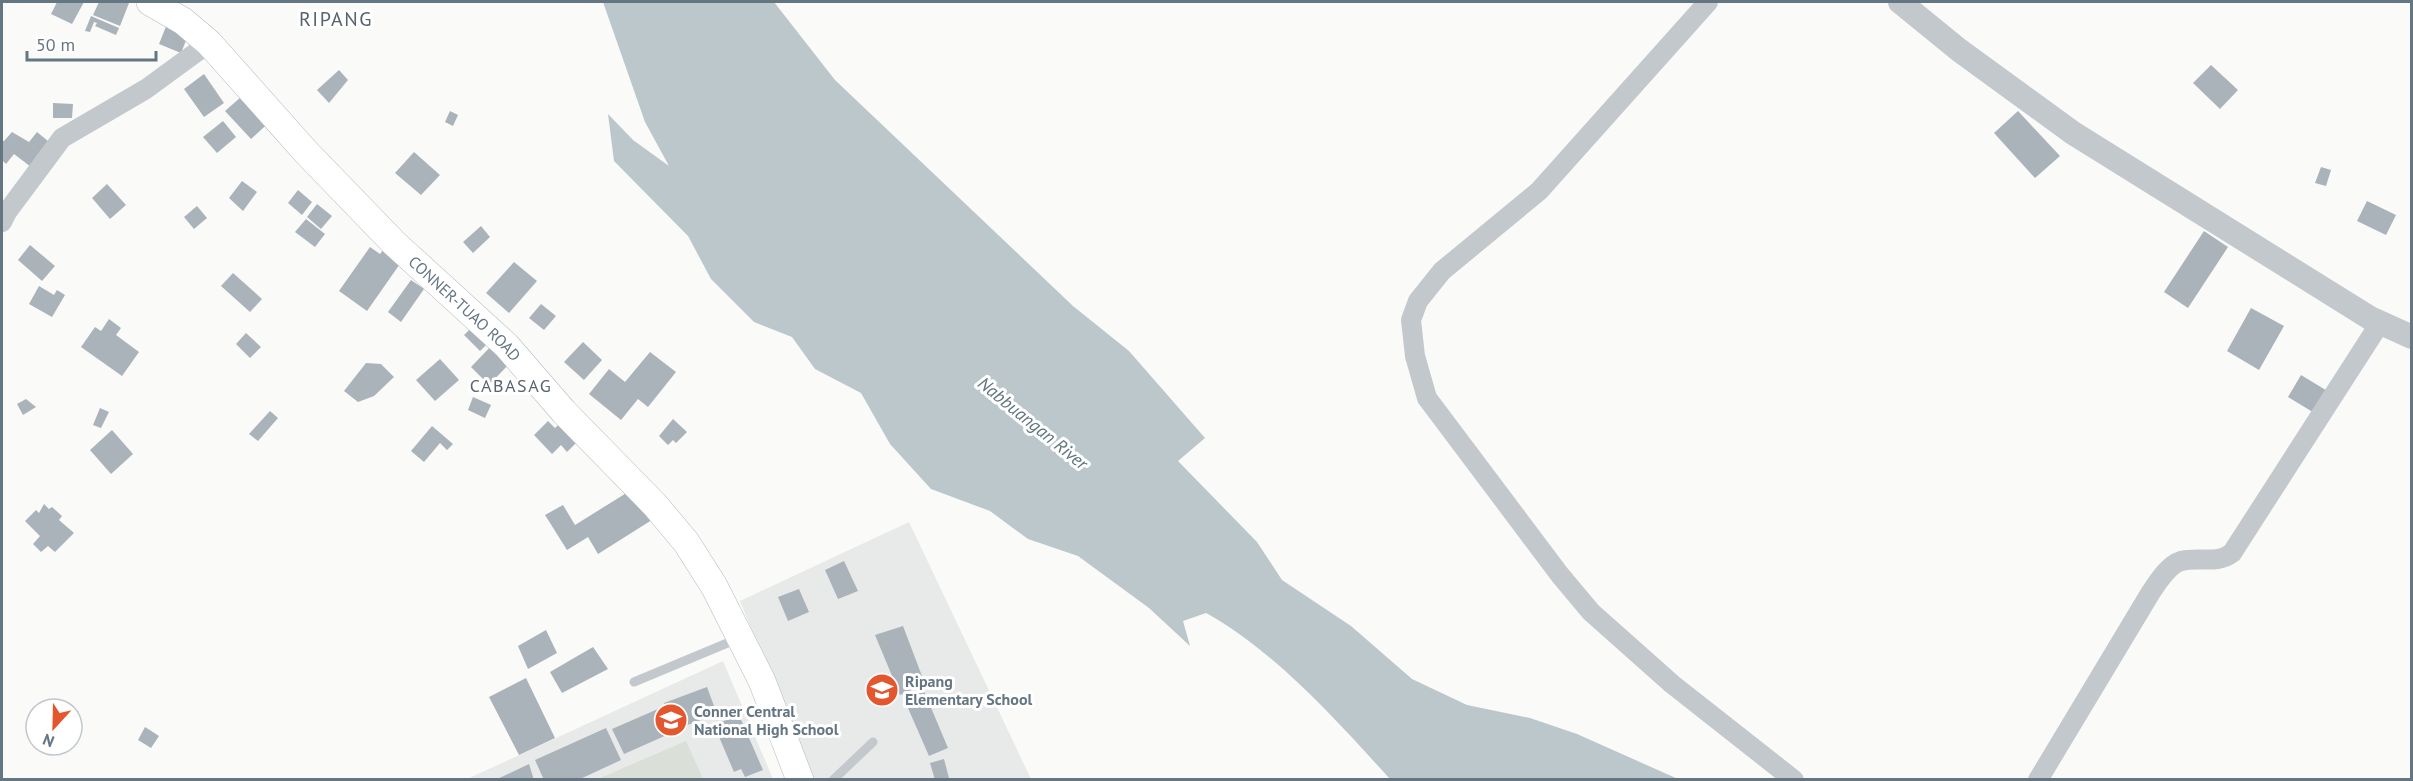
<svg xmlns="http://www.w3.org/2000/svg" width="2413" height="781" font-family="'PT Sans',sans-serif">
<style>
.built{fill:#e8e9e9}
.green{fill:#dadfd7}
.water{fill:#bbc7cb}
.building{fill:#aab3b9}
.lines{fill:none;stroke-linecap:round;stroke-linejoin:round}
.secondary-casing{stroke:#b3babf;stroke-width:28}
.service{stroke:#c3c8cc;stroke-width:9}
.minor{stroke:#c3c8cc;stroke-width:20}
.tertiary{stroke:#c3c8cc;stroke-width:24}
.secondary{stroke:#fff;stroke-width:27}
.labels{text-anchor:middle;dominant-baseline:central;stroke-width:6;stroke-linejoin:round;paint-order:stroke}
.street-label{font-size:16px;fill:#657683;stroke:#fff}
.poi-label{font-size:16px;font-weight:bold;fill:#657683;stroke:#fff;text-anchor:start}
.neighbourhood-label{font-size:18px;letter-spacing:1.5px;fill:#57646e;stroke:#fff}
.water-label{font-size:18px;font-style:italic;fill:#60757c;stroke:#fff}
.quarter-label{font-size:20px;letter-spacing:1.5px;fill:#57646e;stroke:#fff}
</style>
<rect width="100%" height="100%" fill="#fafaf8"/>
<path class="built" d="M909 522 1031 779H812L740 601Z
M723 661 773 779 465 780Z"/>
<path class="green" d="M686 741 703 779H598Z"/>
<path class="water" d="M603 2H774L835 80 1073 306 1129 351 1205 438 1178 461 1257 542 1282 580 1351 626 1412 679 1467 705 1530 718 1577 734 1678 779H1390C1337 721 1275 651 1206 613L1183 621 1190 646 1149 608 1078 556 1028 539 990 511 931 489 890 444 861 393 815 369 792 337 754 322 711 279 688 236 614 161 608 114 633 140 669 166 645 122Z"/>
<path class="building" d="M57 2H84L72 24 51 14Z
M99 2 129 3 120 26 93 15Z
M91 16 119 28 116 35 95 26 97 23 94 22 90 32 85 31Z
M167 24 189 33 181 53 159 44Z
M2211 65 2238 90 2220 109 2193 83Z
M339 70 348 80 329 103 317 90Z
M204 74 224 103 204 117 184 89Z
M249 90 274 118 251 139 225 111Z
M53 103 73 104 72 118H53Z
M450 111 458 115 453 126 445 122Z
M2018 111 2060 156 2035 178 1994 133Z
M223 121 236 137 217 153 203 137Z
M12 132 29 142 37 132 48 141 35 170 14 154 6 164 2 160V141H4Z
M414 152 440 175 421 195 395 173Z
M2321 167 2331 170 2326 186 2315 183Z
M242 181 257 192 243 211 229 198Z
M107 184 126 205 110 219 92 198Z
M298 190 312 202 302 215 288 203Z
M2367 201 2396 215 2386 235 2357 221Z
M317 204 332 216 321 229 307 217Z
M197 206 207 218 194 229 184 217Z
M306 219 325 234 315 247 295 232Z
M481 226 490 237 473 253 463 242Z
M2204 231 2228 247 2188 308 2164 292Z
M30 245 55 266 42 281 18 260Z
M370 247 380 254 384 249 402 261 367 311 339 291Z
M514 262 537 281 509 313 486 293Z
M233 273 262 299 250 312 221 286Z
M411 280 424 289 401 322 388 312Z
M39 286 54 295 57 290 65 295 52 317 29 304Z
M541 304 556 316 544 330 529 318Z
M2251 308 2284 326 2259 370 2227 351Z
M109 319 121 328 116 335 139 352 122 376 81 347 95 327 101 331Z
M478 321 494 337 480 351 464 335Z
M246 333 261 347 250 358 236 344Z
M583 342 602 360 584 380 564 362Z
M494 343 512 361 489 385 471 367Z
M650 352 676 372 648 407 638 399 621 420 589 394 609 369 625 382Z
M440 359 459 380 435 401 416 380Z
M366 363 381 364 394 377 374 396 358 402 344 391Z
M2301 375 2329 392 2316 414 2288 397Z
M473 397 491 405 485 418 468 410Z
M26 399 36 407 23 415 17 404Z
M100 408 109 412 101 428 93 425Z
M270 411 278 418 258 441 249 434Z
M565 419 583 436 567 452 561 445 552 454 534 435 548 421 555 428Z
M673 419 687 432 676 443 673 440 668 445 659 436Z
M432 426 453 444 447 450 440 443 424 462 411 451Z
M112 430 133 454 111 474 90 450Z
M636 487 655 518 598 554 588 537 567 550 545 515 563 505 575 525Z
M44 504 49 509 52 507 62 516 59 520 74 533 55 552 48 546 41 552 33 544 40 536 25 521 36 510 39 513Z
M844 561 858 591 838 599 825 570Z
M799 589 809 612 788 621 778 597Z
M903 626 925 684 900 695 875 635Z
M546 630 557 653 528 669 518 646Z
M593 647 608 669 562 693 550 672Z
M526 678 555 738 519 755 489 697Z
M707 687 717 714 674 730 664 703Z
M924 691 948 748 929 756 904 699Z
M658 709 669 734 624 754 612 729Z
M739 715 763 770 745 777 741 769 734 772 714 725Z
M145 727 159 736 151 748 138 740Z
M606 728 621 760 578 780H544L535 760Z
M944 759 949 778 935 780 930 763Z
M529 764 534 780H495Z"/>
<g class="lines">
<g class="secondary-casing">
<g id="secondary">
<path id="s1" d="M150 2 183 21 209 43 306 152 394 243 506 345 564 412 655 505 686 542 714 586 762 681 800 780"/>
</g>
</g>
<path class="service" d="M634 682 737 639
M833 780 873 742"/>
<path class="minor" d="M1708 2 1539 191 1442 271 1418 301 1411 320 1415 356 1427 398 1560 575 1591 612 1672 684 1794 780
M2 222 7 212 62 138 146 89 209 43
M2038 780 2151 592C2158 582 2168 565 2181 561 2199 556 2216 565 2232 553L2380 323"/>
<path class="tertiary" d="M1900 2 1959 50 2073 133 2370 318 2412 337"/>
<use href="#secondary" class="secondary"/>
</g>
<defs>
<g id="school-disc" transform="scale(1.725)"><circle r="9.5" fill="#e4572e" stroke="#fff"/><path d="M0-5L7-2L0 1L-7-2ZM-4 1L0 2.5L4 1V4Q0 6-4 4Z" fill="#fff"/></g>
</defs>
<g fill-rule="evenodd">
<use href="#school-disc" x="882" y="690"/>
<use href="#school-disc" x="671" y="720"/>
</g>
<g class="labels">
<g class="street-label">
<text stroke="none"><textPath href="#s1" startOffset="441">CONNER-TUAO ROAD</textPath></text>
</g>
<g class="poi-label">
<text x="905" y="681">Ripang<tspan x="905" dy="18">Elementary School</tspan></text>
<text x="694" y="711">Conner Central<tspan x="694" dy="18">National High School</tspan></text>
</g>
<g class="neighbourhood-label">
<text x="511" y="385">CABASAG</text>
</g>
<g class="water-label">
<text transform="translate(1033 423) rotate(39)">Nabbuangan River</text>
</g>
<g class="quarter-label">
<text x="336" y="19">RIPANG</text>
</g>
</g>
<rect width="2413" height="781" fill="none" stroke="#657683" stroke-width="6"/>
<g transform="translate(54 727) rotate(202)"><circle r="28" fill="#ffffff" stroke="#c1c8cd" stroke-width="1.5"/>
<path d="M0-4.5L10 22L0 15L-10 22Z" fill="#e4572e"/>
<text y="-9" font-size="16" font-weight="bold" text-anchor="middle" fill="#657683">N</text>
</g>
<path d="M27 51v9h129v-9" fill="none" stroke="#657683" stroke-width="3"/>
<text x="36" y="51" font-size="18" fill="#657683" stroke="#ffffff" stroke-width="4.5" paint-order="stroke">50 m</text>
</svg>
